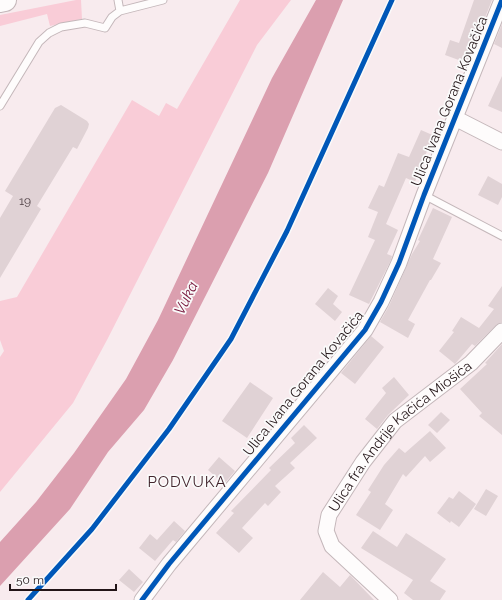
<svg xmlns="http://www.w3.org/2000/svg" width="502" height="600" font-family="Raleway,sans-serif">
<style>
.green{fill:#f9ccd7}
.water{fill:#db9faf}
.building{fill:#e0d2d5}
.lines{fill:none;stroke-linecap:round;stroke-linejoin:round}
.lane-casing{stroke:#c4b7ba;stroke-width:9}
.street-casing{stroke:#c4b7ba;stroke-width:17}
.primary-casing{stroke:#c4b7ba;stroke-width:24}
.lane{stroke:#fefcfc;stroke-width:7}
.street{stroke:#fefcfc;stroke-width:15}
.primary{stroke:#fefcfc;stroke-width:22}
.cycleway-casing{stroke:#fafafa;stroke-width:8}
.cycleway{stroke:#0057b8;stroke-width:5}
.labels{text-anchor:middle;dominant-baseline:central;stroke-width:3.5;stroke-linejoin:round;paint-order:stroke}
.number-label{font-size:12px;fill:#524448}
.street-label{font-size:14px;fill:#221417;stroke:#fafafa}
.water-label{font-size:15px;font-style:italic;fill:#77173c;stroke:#fafafa}
.neighbourhood-label{font-size:15px;letter-spacing:1px;fill:#43252d;stroke:#fafafa}
</style>
<rect width="100%" height="100%" fill="#f8ebee"/>
<path class="green" d="M76 0H81L82 19 50 26 47 14 0 26V15Z
M240 0H291L257 45 107 340 73 403 0 492V357L4 351 0 340V301L17 297 132 100 159 116 166 103 177 109Z"/>
<path class="water" d="M316 0H343L268 173 173 360 144 410 108 452 70 509 0 586V542L36 502 74 453 126 379 158 320 272 78Z"/>
<path class="building" d="M474 0H492L467 63 445 55 450 40 459 43Z
M502 24V48L494 44Z
M502 76V112L488 106Z
M61 105 87 121 89 124 88 128 77 149 73 147 37 206 41 209 0 278V218L13 196 5 191 55 108Z
M421 130 437 137 431 153 427 151 415 182 406 178 386 224 398 230 387 254 392 256 391 260 369 304 349 295 375 240 368 237 378 212 368 208 379 185 384 187 398 153 409 157Z
M488 176 502 184V197L498 205 478 195Z
M433 208 452 217 433 259 441 263 431 280H430L408 320 415 324 408 338 380 322 389 306 412 254 420 241 418 240Z
M502 286V322L496 325 475 346 472 344 455 364 439 351 454 332 452 331 461 317 479 328 494 309 488 306Z
M328 288 338 296 333 304 342 312 335 321 315 304Z
M371 336 384 347 355 384 341 373Z
M502 344V435L479 416 482 413 460 389 487 364 485 363Z
M394 377 409 395 388 415 377 429 365 419 386 393 382 388Z
M250 382 273 398 247 438 222 421Z
M441 412 450 420 437 433 428 425Z
M304 425 317 438 290 463 295 468 275 486 281 492 268 506 265 503 242 528 253 538 239 553 216 533 234 513 231 511 271 470 269 468 295 443 291 438Z
M430 431 446 448 430 462 425 456 406 477 403 474 385 504 393 510 380 530 356 515 371 492 368 490 384 465 399 448 405 453Z
M219 457 235 471 224 484 208 470Z
M486 489 498 496 486 516 474 509Z
M459 491 476 504 459 527 451 521 450 523 437 513 449 497 453 499Z
M174 521 185 531 176 542 173 540 155 561 139 548 150 534 157 540Z
M373 531 397 547 406 533 446 559 430 581 446 591 440 600H413L404 593 413 580 361 548Z
M129 569 143 582 134 592 119 580Z
M323 572 340 587 350 575 374 600H300Z"/>
<g class="lines">
<g class="lane-casing">
<path id="lane" d="M118 0 120 11 163 0
M0 106 39 42 49 33 61 27 85 23 105 28 112 17 120 11
M424 195 502 236"/>
</g>
<g class="street-casing">
<g id="street">
<path d="M455 118 502 142"/>
<path d="M142 600 169 564 365 330 381 302 399 263 424 195 502 0"/>
<path id="s1" d="M390 600 332 546 326 531 329 515 363 462 395 421 471 363 502 331"/>
</g>
</g>
<g class="primary-casing">
<path id="primary" d="M0 1 5 0"/>
</g>
<use href="#lane" class="lane"/>
<use href="#street" class="street"/>
<use href="#primary" class="primary"/>
<g class="cycleway-casing">
<path id="cycleway" d="M28 600 92 529 169 429 231 339 287 231 392 0
M142 600 169 564 365 330 381 302 399 263 424 195 502 0"/>
</g>
<use href="#cycleway" class="cycleway"/>
</g>
<g class="labels">
<g class="number-label">
<text x="25" y="201">19</text>
</g>
<g class="street-label">
<text transform="translate(449 101) rotate(-68)">Ulica Ivana Gorana Kovačića</text>
<text transform="translate(303 383) rotate(-51)">Ulica Ivana Gorana Kovačića</text>
<text stroke="none"><textPath href="#s1" startOffset="219">Ulica fra. Andrije Kačića Miošića</textPath></text>
</g>
<g class="water-label">
<text transform="translate(186 298) rotate(-64)">Vuka</text>
</g>
<g class="neighbourhood-label">
<text x="187" y="482">PODVUKA</text>
</g>
</g>
<path d="M10 584v6h106v-6" fill="none" stroke="#221417" stroke-width="2"/>
<text x="16" y="584" font-size="12" fill="#221417" stroke="#fafafa" stroke-width="3" paint-order="stroke">50 m</text>
</svg>
